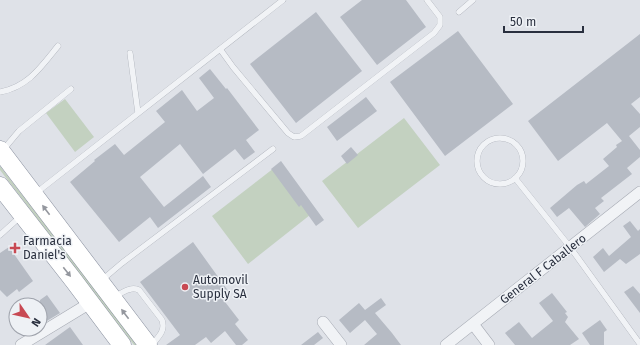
<svg xmlns="http://www.w3.org/2000/svg" width="640" height="345" font-family="'Fira Sans',sans-serif">
<style>
.green{fill:#c3d1c0}
.building{fill:#b6bbc4}
.lines{fill:none;stroke-linecap:round;stroke-linejoin:round}
.service-casing{stroke:#a5a9b2;stroke-width:6}
.minor-casing{stroke:#a5a9b2;stroke-width:12}
.trunk-casing{stroke:#878e9d;stroke-width:19}
.service{stroke:#f1f3f6;stroke-width:5.5}
.minor{stroke:#f1f3f6;stroke-width:11}
.trunk{stroke:#fff;stroke-width:18}
.oneway{fill:#94979e}
.poi-dot{fill:#c84953;stroke:#eef1f5;stroke-width:1.5}
.labels{text-anchor:middle;dominant-baseline:central;stroke-width:3;stroke-linejoin:round;paint-order:stroke}
.poi-label{font-size:12px;fill:#292f3e;stroke:#eef1f5;text-anchor:start}
.street-label{font-size:12px;fill:#292f3e;stroke:#eef1f5}
</style>
<rect width="100%" height="100%" fill="#dfe2e8"/>
<path class="green" d="M65 99 94 137 75 152 46 113Z
M404 118 440 165 358 228 322 181Z
M0 166 138 345H134L0 170Z
M274 168 310 215 248 264 212 216Z"/>
<path class="building" d="M362 0H406L426 27 377 65 340 17Z
M316 12 362 71 296 123 250 64Z
M458 31 513 104 445 156 390 82Z
M640 34V97L631 104 640 114V127L629 136 640 150V157L627 168 632 174 601 198 604 201 595 208 600 214 585 227 569 208 557 217 550 208 577 185 584 181 586 184 609 166 603 159 617 147 616 145 622 141 607 123 558 161 528 121Z
M210 69 226 89 227 88 259 130 246 140 255 152 244 160 235 149 203 174 180 144 140 177 164 207 203 176 211 187 158 228 150 217 119 242 70 182 95 161 94 160 115 144 124 155 165 122 156 111 182 90 197 111 214 98 199 78Z
M366 97 377 111 337 141 327 127Z
M351 147 358 155 347 164 341 156Z
M281 161 324 220 316 226 301 205 299 207 271 169Z
M630 221 638 231 640 229V254L626 264 620 259 604 272 593 257 603 248 609 256 631 237 623 226Z
M193 242 229 292 222 298 239 320 235 324 248 340 242 345H236L225 331 211 343 206 337 195 345H166L180 335 140 282Z
M9 247 33 281 19 292 17 289 7 297 0 290V253Z
M633 286 640 294V313L624 292Z
M552 293 567 312 565 313 568 317 565 322 579 339 570 345H515L505 333 519 322 532 338 553 321 539 303Z
M47 295 60 313 40 325V300Z
M381 298 386 305 375 313 392 333 401 345H364L377 334 365 320 350 333 339 320 359 303 365 310Z
M600 320 607 330 604 332V345H590L582 333Z
M70 327 83 345H45Z
M318 332 323 338 314 345H301Z"/>
<g class="lines">
<g class="service-casing">
<path id="service" d="M459 12 473 0
M220 49 233 67 288 133 294 137 301 136 434 33 440 25V17L427 0
M130 53 138 113
M0 92C28 87 41 67 58 46
M477 161a23 23 0 1 1 46 0a23 23 0 1 1-46 0Z
M3 150 19 131 71 89
M515 178 570 247 640 344
M36 193 283 0
M0 235 21 216
M102 280 122 263 273 149
M114 297C122 293 130 286 139 290L162 320C166 331 158 337 152 345"/>
</g>
<g class="minor-casing">
<path id="minor" d="M323 322 341 345
M473 324 489 345
M21 345 90 303
M446 345 640 192"/>
</g>
<g class="trunk-casing">
<path id="trunk" d="M0 150 148 345
M0 186 74 281 122 345"/>
</g>
<use href="#service" class="service"/>
<use href="#minor" class="minor"/>
<use href="#trunk" class="trunk"/>
</g>
<defs><path id="oneway-solid" d="M-6-.8H1V-3.2L6.5 0L1 3.2V.8H-6Z"/></defs>
<g class="oneway">
<use href="#oneway-solid" transform="translate(46 210) rotate(-127)"/>
<use href="#oneway-solid" transform="translate(67 272) rotate(52)"/>
<use href="#oneway-solid" transform="translate(125 314) rotate(-127)"/>
</g>
<g class="poi-dot">
<path d="M13 242h4v4h4v4h-4v4h-4v-4h-4v-4h4z"/>
<circle cx="185" cy="287" r="4"/>
</g>
<g class="labels">
<g class="poi-label">
<text x="23" y="241">Farmacia<tspan x="23" dy="14">Daniel's</tspan></text>
<text x="193" y="280">Automovil<tspan x="193" dy="14">Supply SA</tspan></text>
</g>
<g class="street-label">
<text transform="translate(543 269) rotate(-38)">General F Caballero</text>
</g>
</g>
<g transform="translate(28 317) rotate(124)"><circle r="19" fill="#eef1f5" stroke="#9fa3ac"/>
<path d="M0-3L7 15L0 10L-7 15Z" fill="#c84953"/>
<text y="-6" font-size="11" font-weight="bold" text-anchor="middle" fill="#292f3e">N</text>
</g>
<path d="M504 26v6h79v-6" fill="none" stroke="#292f3e" stroke-width="2"/>
<text x="510" y="26" font-size="12" fill="#292f3e" stroke="#eef1f5" stroke-width="3" paint-order="stroke">50 m</text>
</svg>
